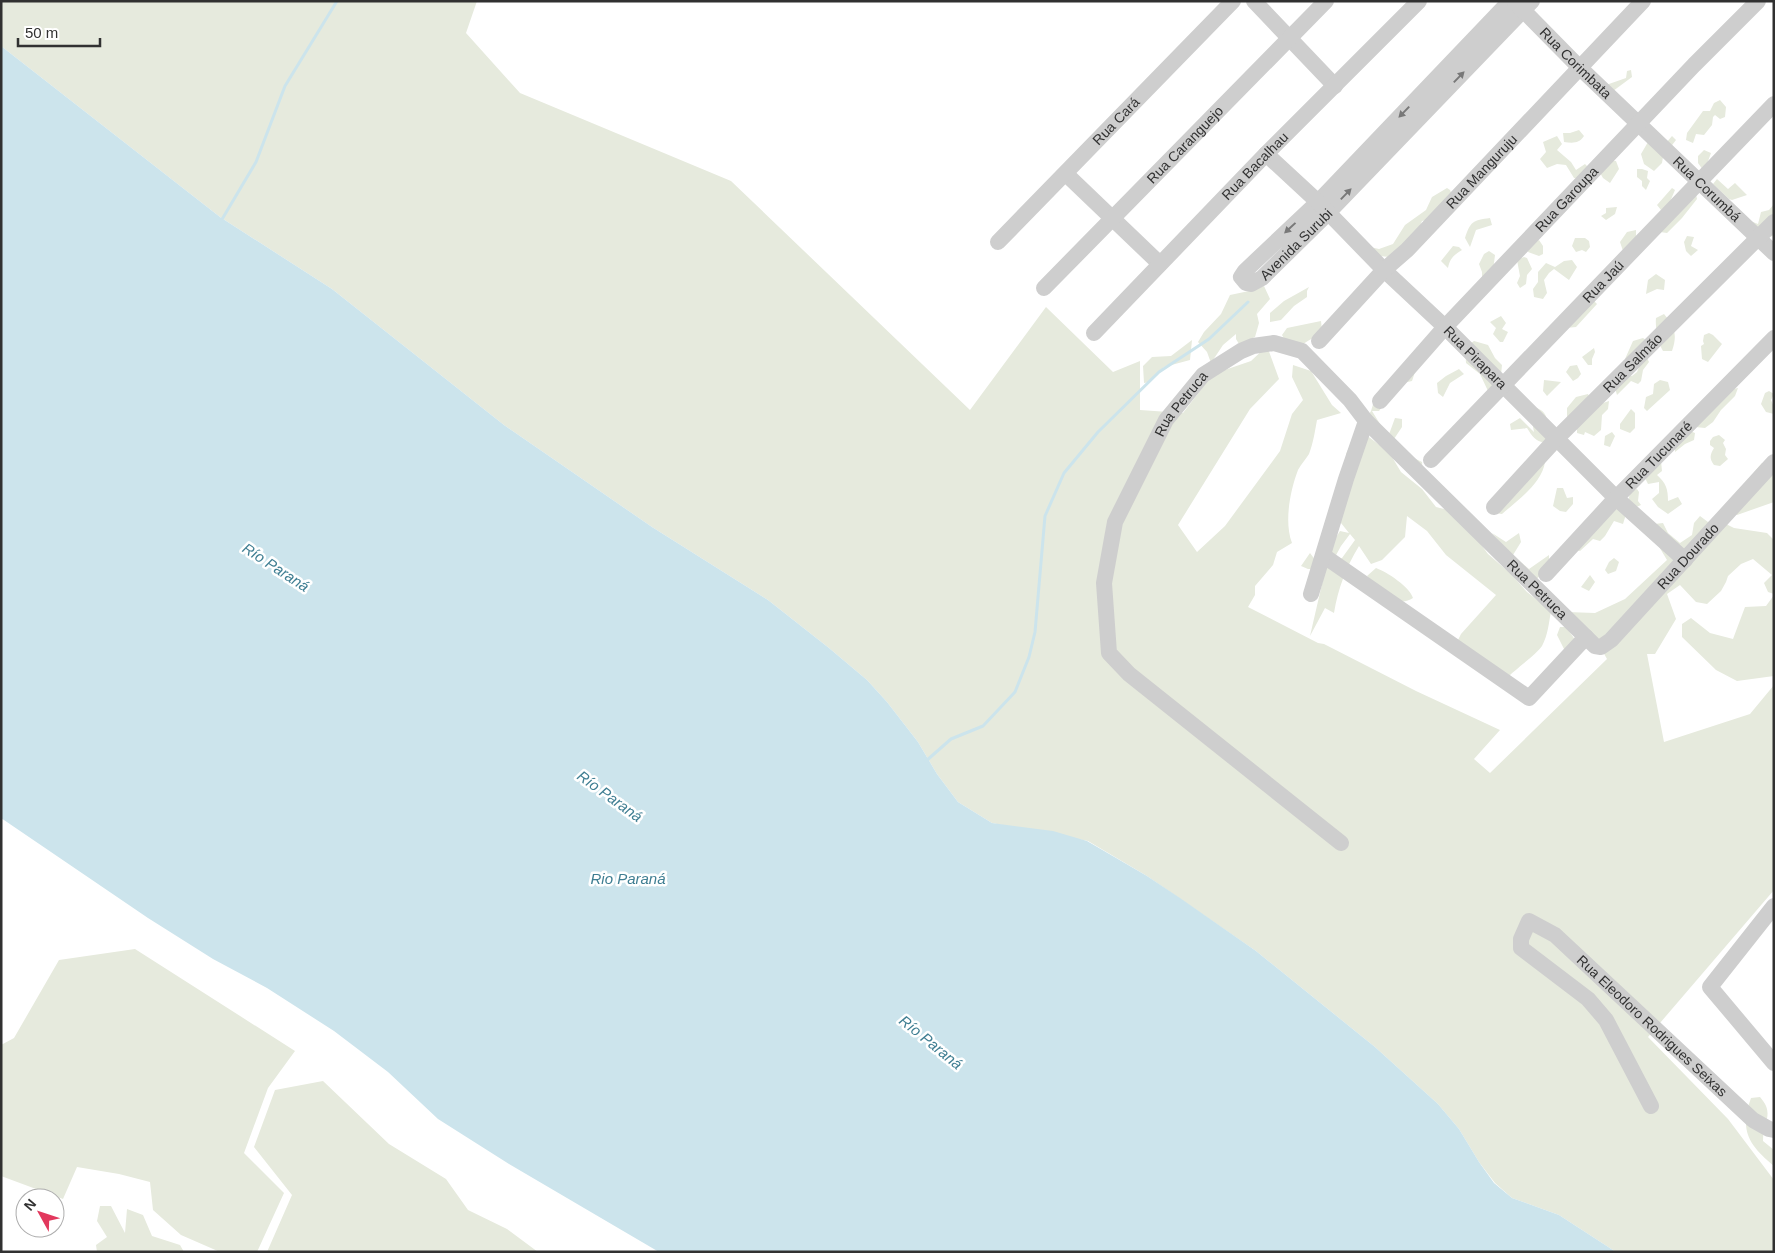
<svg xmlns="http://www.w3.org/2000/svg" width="1775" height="1253" font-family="Helvetica,sans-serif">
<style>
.green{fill:#e6eadd;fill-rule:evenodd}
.water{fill:#cce4ec}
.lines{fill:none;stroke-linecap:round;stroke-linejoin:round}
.stream{stroke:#cce4ec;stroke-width:3}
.minor{stroke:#cecece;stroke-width:16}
.oneway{fill:#787878}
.labels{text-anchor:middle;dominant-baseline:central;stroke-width:5;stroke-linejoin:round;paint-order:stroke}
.street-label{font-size:14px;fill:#313131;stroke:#fff}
.water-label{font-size:15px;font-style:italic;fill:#3f7e92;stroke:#fff}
</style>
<rect width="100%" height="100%" fill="#fff"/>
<path class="green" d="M1 1H477L466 33 520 93 731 181 970 410 1046 307 1113 372 1140 361V410L1183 413 1213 374 1251 361 1267 346 1279 379 1250 409 1178 525 1197 552 1225 526 1280 451 1292 414 1303 400 1292 377 1293 365 1311 371 1332 405 1341 413 1317 420C1315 431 1313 444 1309 454 1306 459 1301 464 1298 470 1290 491 1284 522 1292 543L1277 552 1273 565 1255 586V595L1248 607 1318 643 1324 644 1416 691 1500 730 1474 759 1490 773 1607 659 1598 643 1567 612 1595 613 1625 599 1667 560 1646 525 1663 523 1668 533 1680 543 1692 535 1694 523 1700 516 1708 522 1716 519 1734 528 1767 533 1774 540V594L1768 592 1764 583 1772 575 1753 559 1741 564 1728 576 1726 582 1721 591 1707 604 1696 602 1680 585 1667 594 1676 619 1655 654H1647L1664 742 1750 714 1774 685V890L1648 1037 1728 1119 1774 1180V1252H1616L1559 1215 1512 1198 1495 1183 1479 1162 1459 1129 1438 1104 1375 1047 1256 951 1147 876 1088 841 992 823 958 802 937 774 918 742 887 702 867 680 829 648 768 600 652 527 504 425 332 289 220 217 1 46Z
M1631 70 1632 77 1609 94 1606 85 1626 78 1627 71Z
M1720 100 1726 107 1725 117 1720 119 1715 115 1713 117 1712 125 1704 135 1696 134 1693 143 1686 140 1687 133 1703 111H1710L1714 103Z
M1579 130 1584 136C1579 144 1572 143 1564 142L1563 133H1570Z
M1557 136 1562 144 1557 150 1571 162 1576 170 1585 164 1590 169 1581 179 1574 178 1566 165 1557 164 1547 168 1540 159 1546 152 1543 142Z
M1672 136 1676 140 1663 157 1662 163 1654 171 1644 164 1641 154 1648 142 1666 143Z
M1704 150 1711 153 1707 164 1703 170 1698 163V156Z
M1606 160 1616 161 1619 169 1610 183 1603 178 1599 171Z
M1637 169H1642L1648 171 1647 178 1650 181 1646 190 1642 186V181L1637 177Z
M1717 179 1728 189 1735 183 1747 195 1732 200 1729 199 1713 184Z
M1447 188 1450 190 1452 195 1427 220 1422 221 1417 233 1389 257 1380 256 1370 247 1379 249 1393 244 1405 225 1426 210 1432 197Z
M1672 188 1675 190 1669 204 1661 210 1657 205Z
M1696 194 1697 199 1682 218 1667 233 1660 232Z
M1774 204V236L1750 239 1748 220 1758 224 1761 212 1769 210Z
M1617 207 1615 214 1606 220 1601 216 1606 213V208Z
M1490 218 1492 225 1476 230 1470 247 1465 238C1470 222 1473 220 1490 218Z
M1636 230V241L1623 251 1620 242 1627 232Z
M1687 236 1694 237 1691 246 1698 250 1691 256 1686 251 1684 242Z
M1575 238H1585L1589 241 1590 247 1586 252 1582 250 1576 252 1572 246Z
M1539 240 1543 246V254L1539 256 1528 252 1529 245Z
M1453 246 1459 247 1462 250C1454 255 1450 258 1448 268L1441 261Z
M1489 251 1495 255 1493 271 1482 285V272L1479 264 1484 254Z
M1524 257 1527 258 1532 269 1527 275 1526 284 1520 288 1517 283 1520 276 1517 260Z
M1572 260 1577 267 1569 280 1554 269 1549 273 1544 280 1547 293 1543 299 1534 297 1533 289 1538 282V272L1546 263 1555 267 1564 261Z
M1656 274 1665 280 1664 290 1657 289 1646 294 1648 280Z
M1264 286 1270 299 1257 314 1259 323 1255 337 1239 344 1236 339V334L1223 345 1211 363 1207 352 1198 342 1204 332 1221 314 1230 295 1249 291Z
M1309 287 1307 291V297L1294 306 1281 320 1270 322V313L1284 301Z
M1593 300 1597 304 1576 327 1566 328Z
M1664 314C1674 326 1678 334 1672 351H1663C1658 343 1655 327 1656 318Z
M1501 316 1506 323 1502 329 1508 332 1503 342H1500L1493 334 1496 328 1490 322Z
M1321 321 1322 330C1316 337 1307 341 1299 347L1286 342 1282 335 1287 328Z
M1709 333 1713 335 1722 344 1708 362 1702 359 1701 346 1704 344 1703 341 1704 335Z
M1643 338 1650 343 1629 363 1625 359 1633 341Z
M1192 340 1190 360 1164 367 1150 382 1144 383 1143 366 1152 357 1171 356Z
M1474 341 1488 345 1495 358 1502 365 1501 375 1488 391 1480 374 1466 363 1465 347Z
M1594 348 1595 352 1592 359V365H1588L1582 357Z
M1647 358 1649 362 1643 370 1641 381 1638 384 1631 381 1617 395 1615 388 1627 375 1632 376 1637 372 1642 360Z
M1577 365 1581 374 1578 378 1573 381 1566 372 1570 366Z
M1402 366 1415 367V372L1412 381 1399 384 1379 411H1372L1388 437 1395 418 1402 419V427L1394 439 1412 457 1422 462 1423 472H1420C1403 452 1381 438 1368 416L1371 411 1375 398 1390 384Z
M1459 369 1464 374 1450 383 1443 397 1438 393 1437 383 1446 376Z
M1544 380 1561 382 1547 396 1543 391Z
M1660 380 1668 382 1670 390 1647 411 1644 408 1646 397 1653 394 1654 384Z
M1738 388 1735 396 1721 410 1713 422 1705 428 1695 427 1729 390Z
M1769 391 1774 394 1771 400 1774 407V414L1766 412 1761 404 1765 393Z
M1588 394 1594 406 1609 401 1608 409 1602 415 1601 430 1594 436 1585 432 1584 435 1577 433V427L1567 417V408L1576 397Z
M1537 408C1552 414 1548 431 1545 443 1535 441 1532 436 1527 428L1511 430 1510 424 1520 418 1534 432 1531 416Z
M1631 409 1635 413V428L1630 433 1620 429V424Z
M1358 429 1389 452 1401 472 1422 489 1436 507 1452 511 1463 520 1488 554 1511 574 1527 592 1551 611C1549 622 1548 635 1542 646 1536 655 1515 669 1506 679L1456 644 1461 634 1496 595 1446 555 1427 531 1407 516 1405 537 1382 560 1371 564 1359 546C1346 567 1338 589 1334 613L1325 608 1310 636 1331 545 1340 531 1349 533 1337 518 1347 467 1346 454ZM1350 534 1355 540 1342 558 1338 560 1335 557 1341 546Z
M1690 431 1695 433 1694 440 1685 444 1675 452V449Z
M1612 432 1615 436 1610 447 1604 445 1605 436Z
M1719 435 1725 440 1723 443 1726 449 1725 455 1728 459 1720 466 1714 465C1709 458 1710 455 1714 448L1710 445V441L1713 437Z
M1661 461 1662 471 1657 475C1666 483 1668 489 1668 501L1678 497 1682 504 1668 514 1658 507 1652 499 1659 493V482L1648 484 1644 476Z
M1545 462C1542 483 1518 500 1502 514L1494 513Z
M1762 463 1771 473 1774 471V502L1737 515 1724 507Z
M1557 488H1563L1567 498 1573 497V504L1566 512 1560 511 1553 506Z
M1637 489 1639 492 1638 501 1641 505 1634 508 1628 503 1630 492Z
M1616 509 1627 511 1623 524 1614 521 1605 536 1600 541 1593 539 1580 551 1576 550Z
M1492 533 1506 542 1519 533 1521 542 1513 555 1529 569 1549 555V565L1535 581Z
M1310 553 1316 561 1315 569H1308L1301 566Z
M1614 558 1619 562 1616 571 1608 574 1605 570 1609 562Z
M1376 568C1387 572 1410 587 1413 598 1395 610 1378 587 1367 576Z
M1590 575 1595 582 1589 591 1581 587Z
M1774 595V676L1737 681 1716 670 1682 637V624L1691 618 1710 633 1733 639 1745 607 1766 606Z
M1560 627H1566L1576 641 1565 651 1557 635Z
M135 949 295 1051 268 1088 244 1153 284 1193 257 1252H220L181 1235 153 1210 150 1182 119 1174 77 1167 63 1199 1 1176V1045L14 1038 59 960Z
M323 1081 389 1144 446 1179 468 1210 507 1229 538 1252H267L292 1195 254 1147 275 1090Z
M1760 1097C1775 1114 1763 1121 1763 1141L1774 1150V1166C1749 1145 1739 1131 1751 1098Z
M100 1206H111L125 1233 127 1209 143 1215 152 1236 180 1245 184 1252H97L96 1245 107 1237 97 1221Z"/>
<path class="water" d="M1 46 220 217 332 289 504 425 652 527 768 600 829 648 867 680 887 702 918 742 937 774 958 802 992 823 1053 831 1087 841 1147 876 1180 898 1256 951 1375 1047 1438 1104 1459 1129 1479 1162 1494 1183 1512 1198 1559 1215 1616 1252H659L509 1164 438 1119 388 1072 334 1031 267 988 213 959 148 918 1 818Z"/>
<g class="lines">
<path class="stream" d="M221 221 256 162 285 86 337 1
M926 761 951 739 983 726 1015 692 1029 657 1035 632 1045 516 1064 473 1098 432 1159 372 1209 339 1248 302"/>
<g class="minor">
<path d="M1254 1 1335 86"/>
<path id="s1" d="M1510 1 1318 202 1245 271 1241 277 1246 283 1251 284 1262 278 1328 213 1532 1"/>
<path id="s2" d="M1515 2 1579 67 1774 253"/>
<path id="s3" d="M1266 154 1318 202 1384 270 1445 327 1616 498 1685 560"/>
<path d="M1066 174 1160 264"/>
<path id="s4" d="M998 242 1233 1"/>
<path id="s5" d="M1044 288 1326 1"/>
<path id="s6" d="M1094 333 1266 154 1419 1"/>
<path id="s7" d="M1319 341 1384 270 1407 250 1643 1"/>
<path id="s8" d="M1380 401 1445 327 1694 65 1758 1"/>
<path id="s9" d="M1431 460 1774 104"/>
<path id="s10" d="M1494 507 1557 438 1774 222"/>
<path d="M1324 556 1529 698 1586 637"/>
<path id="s11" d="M1546 574 1616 498 1774 338"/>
<path d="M1311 594 1346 479 1366 421"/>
<path id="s12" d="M1341 843 1129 674 1109 653 1104 583 1115 522 1166 420 1203 375 1241 351 1253 346 1274 343 1302 351 1350 400 1366 421 1595 646 1601 647 1611 640 1774 462"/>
<path d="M1774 906 1710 987 1774 1063"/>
<path id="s13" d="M1651 1106 1606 1020 1588 999 1521 948V939L1529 921 1555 935 1753 1120 1769 1129 1774 1130"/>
</g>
</g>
<defs><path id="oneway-solid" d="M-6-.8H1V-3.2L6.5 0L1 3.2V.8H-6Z" transform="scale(1.25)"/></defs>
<g class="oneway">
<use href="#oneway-solid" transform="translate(1459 77) rotate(-46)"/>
<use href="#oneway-solid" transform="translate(1404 112) rotate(134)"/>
<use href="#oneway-solid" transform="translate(1346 194) rotate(-46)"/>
<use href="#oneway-solid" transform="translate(1290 228) rotate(137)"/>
</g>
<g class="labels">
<g class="street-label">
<text stroke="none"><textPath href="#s2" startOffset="86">Rua Corimbata</textPath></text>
<text stroke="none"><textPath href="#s4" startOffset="169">Rua Cará</textPath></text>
<text stroke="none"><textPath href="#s5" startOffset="201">Rua Caranguejo</textPath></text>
<text stroke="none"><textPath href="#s6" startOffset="232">Rua Bacalhau</textPath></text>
<text stroke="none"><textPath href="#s7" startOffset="235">Rua Manguruju</textPath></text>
<text stroke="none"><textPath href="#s2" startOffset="268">Rua Corumbá</textPath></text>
<text stroke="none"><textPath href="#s8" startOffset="275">Rua Garoupa</textPath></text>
<text stroke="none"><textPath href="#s1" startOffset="459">Avenida Surubi</textPath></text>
<text stroke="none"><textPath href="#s9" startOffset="248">Rua Jaú</textPath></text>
<text stroke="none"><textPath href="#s3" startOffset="292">Rua Pirapara</textPath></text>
<text stroke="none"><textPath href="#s10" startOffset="200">Rua Salmão</textPath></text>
<text stroke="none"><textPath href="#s12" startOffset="568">Rua Petruca</textPath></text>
<text stroke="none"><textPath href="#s11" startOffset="164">Rua Tucunaré</textPath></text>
<text stroke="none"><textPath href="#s12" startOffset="1261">Rua Dourado</textPath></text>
<text stroke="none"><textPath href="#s12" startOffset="1048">Rua Petruca</textPath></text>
<text stroke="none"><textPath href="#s13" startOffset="400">Rua Eleodoro Rodrigues Seixas</textPath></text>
</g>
<g class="water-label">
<text transform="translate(276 567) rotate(33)">Río Paraná</text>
<text transform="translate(610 796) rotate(36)">Río Paraná</text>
<text x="628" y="878">Rio Paraná</text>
<text transform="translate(931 1042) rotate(39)">Río Paraná</text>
</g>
</g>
<rect width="1775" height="1253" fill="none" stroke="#313131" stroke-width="5"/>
<g transform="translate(40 1213) rotate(310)"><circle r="24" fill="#ffffff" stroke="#adadad"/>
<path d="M0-4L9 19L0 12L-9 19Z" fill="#e2385d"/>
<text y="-8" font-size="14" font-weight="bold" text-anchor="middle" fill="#313131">N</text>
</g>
<path d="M18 38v8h82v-8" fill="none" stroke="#313131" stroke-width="2.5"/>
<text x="25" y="38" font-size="15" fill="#313131" stroke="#ffffff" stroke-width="4" paint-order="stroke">50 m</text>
</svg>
